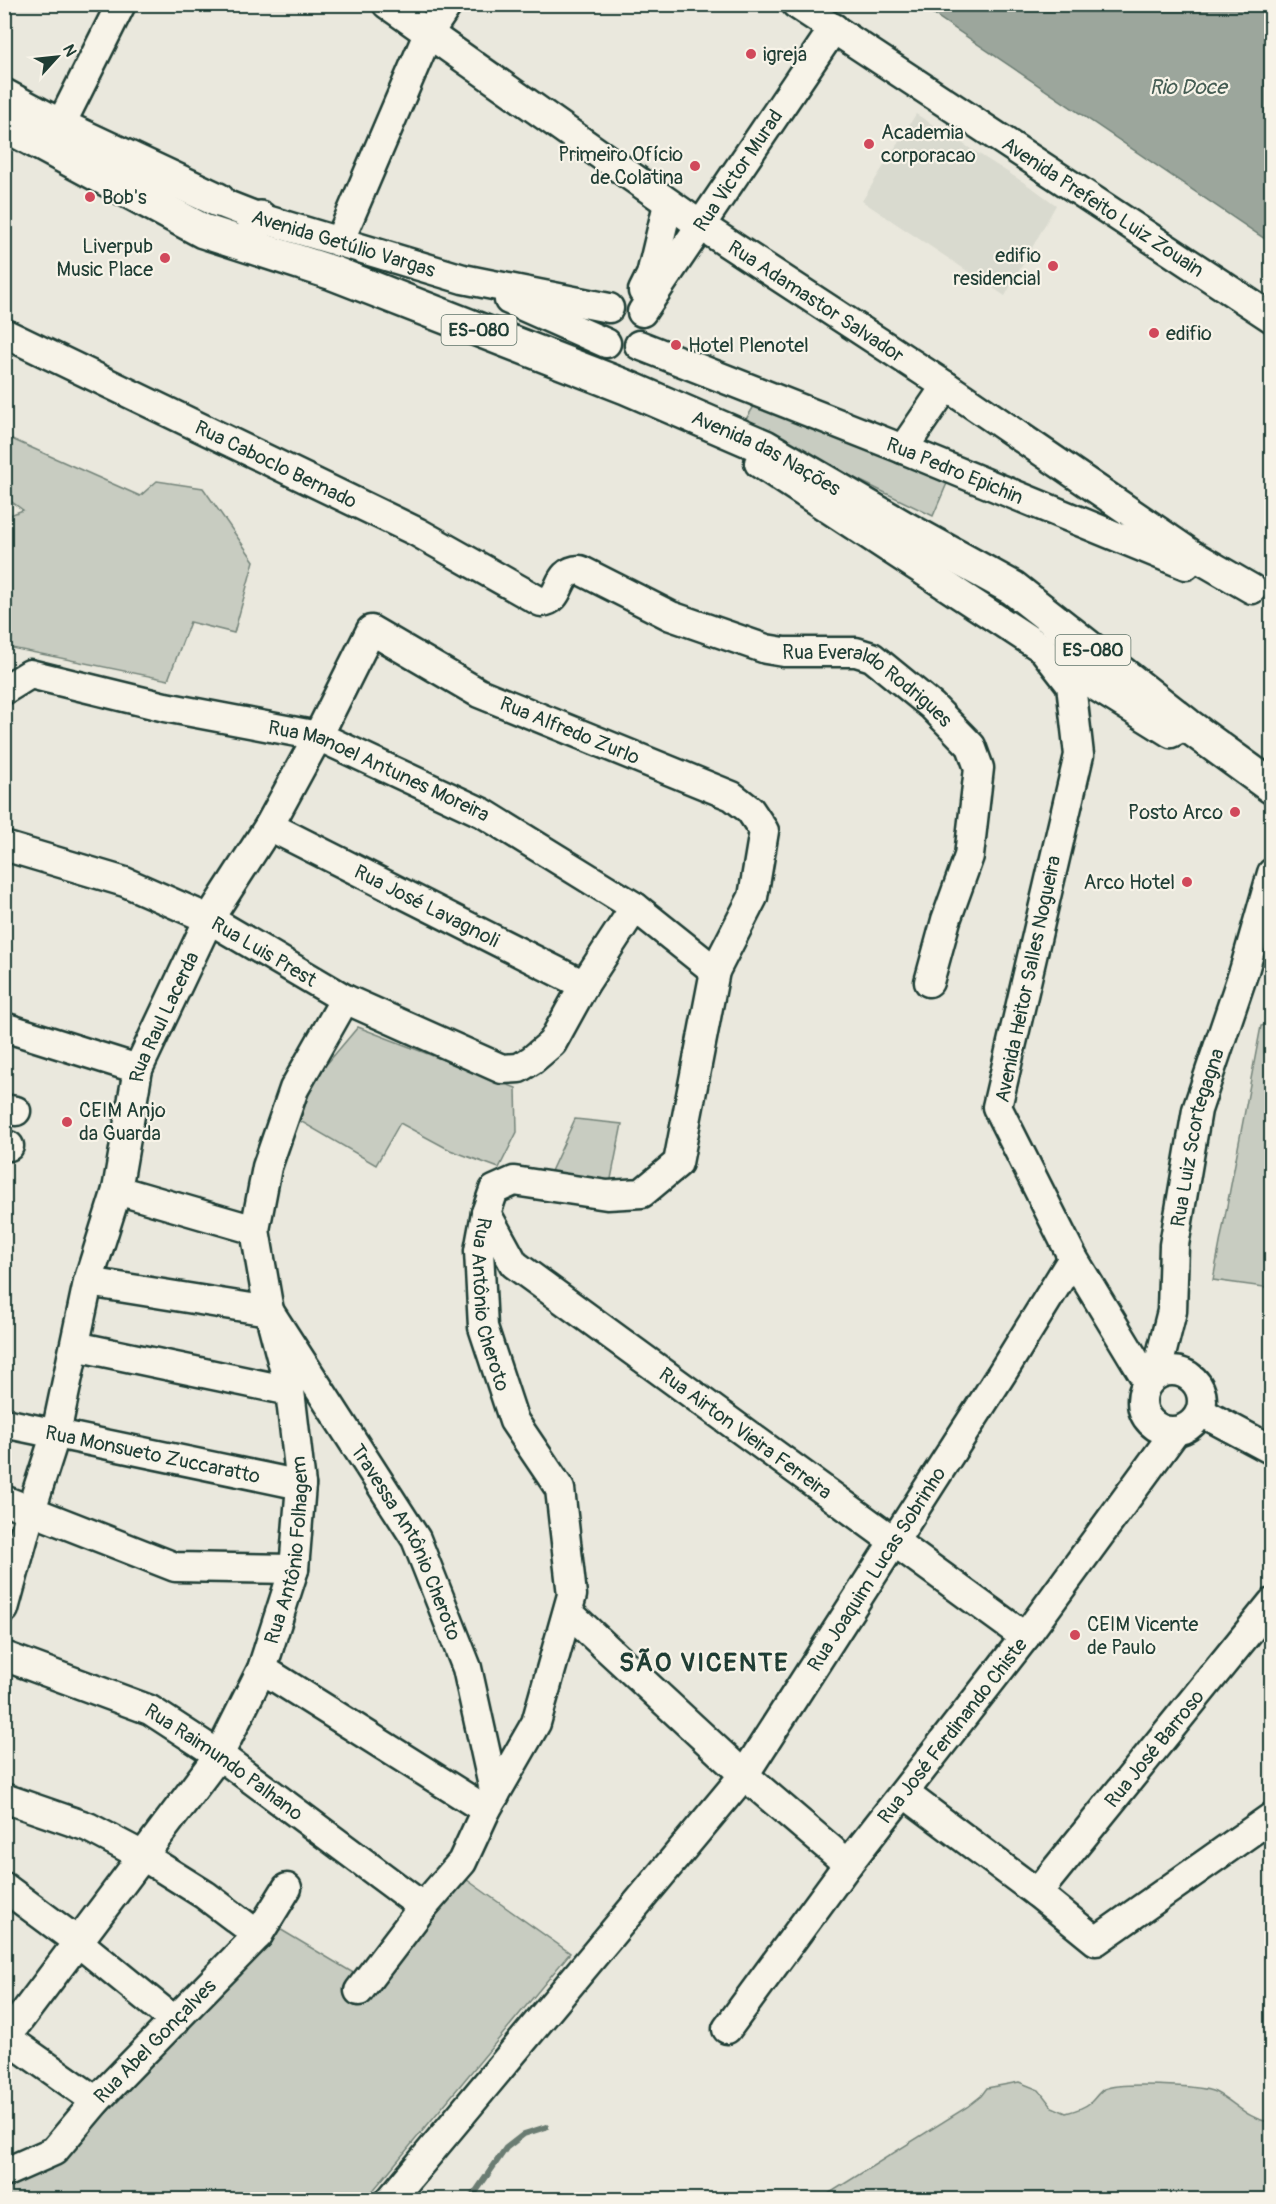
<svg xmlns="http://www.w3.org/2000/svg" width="1276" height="2204" font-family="Pangolin,sans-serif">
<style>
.built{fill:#d9dacf}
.green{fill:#c8ccc1;stroke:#74847a;stroke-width:1.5}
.water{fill:#9ca69c;stroke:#6a7c72;stroke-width:1.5}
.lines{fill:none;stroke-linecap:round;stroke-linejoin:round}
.stream{stroke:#6a7c72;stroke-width:6}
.minor-casing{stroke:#1f3d34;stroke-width:33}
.major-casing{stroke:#1f3d34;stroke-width:38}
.minor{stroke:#f7f3e8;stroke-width:28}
.major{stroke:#f7f3e8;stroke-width:33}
.poi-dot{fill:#d1495b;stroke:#f7f3e8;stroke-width:2}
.labels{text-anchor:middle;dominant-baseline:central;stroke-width:4.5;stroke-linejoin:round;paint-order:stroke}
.shield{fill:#f7f3e8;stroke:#60746a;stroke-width:1.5}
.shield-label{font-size:18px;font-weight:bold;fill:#1f3d34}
.poi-label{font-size:20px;fill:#1f3d34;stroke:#f7f3e8;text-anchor:start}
.street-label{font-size:20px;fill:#1f3d34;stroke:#f7f3e8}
.water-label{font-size:21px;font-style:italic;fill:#445c53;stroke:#f7f3e8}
.district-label{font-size:26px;font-weight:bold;letter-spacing:1.5px;fill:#1f3d34;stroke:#f7f3e8}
</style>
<rect width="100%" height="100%" fill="#eae8dd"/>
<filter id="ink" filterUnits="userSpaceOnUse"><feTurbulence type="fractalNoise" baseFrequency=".0167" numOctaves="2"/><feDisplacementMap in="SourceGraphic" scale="12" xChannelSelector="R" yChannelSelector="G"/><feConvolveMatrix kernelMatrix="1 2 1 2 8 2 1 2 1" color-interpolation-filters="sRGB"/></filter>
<g filter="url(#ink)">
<path class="built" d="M916 114 1034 189 1056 205 1005 296 862 201Z"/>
<path class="green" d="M756 403 948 481 933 516 743 424Z
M5 436 140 496 157 481 203 488 254 561 234 633 190 622 168 680 7 647 5 649V517L23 510 5 497Z
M1271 1023H1272L1271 1288 1213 1280 1261 1026Z
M358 1027 516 1088 517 1132 499 1168 450 1150 400 1123 376 1165 300 1121 314 1079Z
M575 1119 622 1124 609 1189 547 1180Z
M460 1875 570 1953 366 2199 5 2200 4 2189 263 1919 355 1974Z
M1019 2082 1039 2090 1052 2107 1066 2113C1074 2111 1084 2108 1091 2102 1095 2098 1099 2092 1104 2089 1120 2082 1199 2085 1215 2092 1235 2102 1248 2120 1271 2122V2199H820L967 2107 981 2096 987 2088Z"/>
<path class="water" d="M920 5H1271V243Z"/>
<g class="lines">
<path class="stream" d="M470 2200 506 2148 524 2134 546 2127"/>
<g class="minor-casing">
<g id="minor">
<path id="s1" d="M387 4 700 225 946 386 1193 555 1252 589"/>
<path id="s2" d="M796 4 1272 318"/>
<path d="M60 126 121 4"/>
<path id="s3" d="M224 204 260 218 463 279 609 308"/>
<path d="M339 242 428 34 448 4"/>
<path d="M643 291 651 275 668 204"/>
<path d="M509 300 606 343"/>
<path id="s4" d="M642 312 834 28"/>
<path id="s5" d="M4 333 417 532 541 602C565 600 553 571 580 570L671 616 766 649 784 652H856L872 657 932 706 971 746 979 768 969 856 946 920 929 982"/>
<path id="s6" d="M639 345 903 449 1186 565"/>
<path d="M903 449 946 386"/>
<path d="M759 463 1043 649 1071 685 1079 755 997 1107 1073 1258 1148 1382"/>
<path d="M1059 660 1086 680 1171 733 1187 725"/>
<path id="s7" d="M4 690 30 674 165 707 318 736 483 813 635 907 715 971"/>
<path id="s8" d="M269 826 584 985"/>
<path id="s9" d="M4 846 125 882 209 919 345 999 502 1069 519 1068 532 1060 552 1043 584 985 635 907"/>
<path d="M4 1027 138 1069"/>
<path d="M4 1109 16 1111"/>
<path d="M4 1145 9 1146"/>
<path d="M117 1190 255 1230"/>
<path id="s10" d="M486 1213 514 1264 1025 1637"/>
<path id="s11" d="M88 1282 269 1311 416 1539 467 1668 495 1795"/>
<path d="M75 1346 290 1391"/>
<circle cx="1172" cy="1401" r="30"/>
<path id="s12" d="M1156 1375 1172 1311 1174 1245 1197 1110 1244 971 1272 873"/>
<path d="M1201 1412 1272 1450"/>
<path id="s13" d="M4 1423 301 1485"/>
<path d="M4 1500 175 1567 294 1569"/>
<path id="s14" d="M4 1609 31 1510 56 1433 88 1282 117 1190 138 1069 209 919 269 826 318 736 371 630 479 693 732 796 750 810 764 831 753 897 715 971 678 1163 642 1193 607 1195 514 1181 494 1190 486 1213 479 1251 483 1327 514 1421 560 1489 572 1595 536 1723 486 1810 462 1862 423 1907 359 1991"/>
<path d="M568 1612 744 1775 848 1864"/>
<path id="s15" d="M4 1656 150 1710 219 1755 423 1907"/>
<path d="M262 1669 486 1810"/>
<path d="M904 1793 1037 1893 1096 1941 1272 1817"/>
<path d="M4 1798 88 1827 143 1856 205 1895 258 1935"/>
<path d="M4 1887 78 1942 175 2021"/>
<path id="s16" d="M1037 1893 1272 1603"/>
<path id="s17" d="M727 2029 848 1864 1025 1637 1175 1432"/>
<path d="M4 2036 96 2101"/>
<path id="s18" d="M4 2040 219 1755 262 1669 294 1569 301 1485 290 1391 269 1311 255 1230 267 1167 294 1089 345 999"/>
<path id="s19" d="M4 2173 54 2151 96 2101 258 1935 287 1888"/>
<path id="s20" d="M390 2200 744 1775 1002 1373 1073 1258"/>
</g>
</g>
<g class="major-casing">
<g id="major">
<path d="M4 96 60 126 218 200"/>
<path id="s21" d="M4 124 203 231 333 273 626 387 765 447 904 528 1013 588 1187 725 1272 787"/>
<path d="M254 232 255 226 260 218"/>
</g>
</g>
<use href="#minor" class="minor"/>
<use href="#major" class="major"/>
</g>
</g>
<g class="poi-dot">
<circle cx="751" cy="54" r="6"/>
<circle cx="869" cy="144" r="6"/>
<circle cx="695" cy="166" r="6"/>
<circle cx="90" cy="197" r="6"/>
<circle cx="165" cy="258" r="6"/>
<circle cx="1053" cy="266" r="6"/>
<circle cx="1154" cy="333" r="6"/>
<circle cx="676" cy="345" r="6"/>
<circle cx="1235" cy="812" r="6"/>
<circle cx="1187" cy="882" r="6"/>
<circle cx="67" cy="1122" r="6"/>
<circle cx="1075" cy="1635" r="6"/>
</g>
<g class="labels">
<g class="shield">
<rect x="441.5" y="315" width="75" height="30" rx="4.5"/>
<rect x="1055.5" y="635" width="75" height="30" rx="4.5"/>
</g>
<g class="shield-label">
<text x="479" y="330">ES-080</text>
<text x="1093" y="650">ES-080</text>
</g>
<g class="poi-label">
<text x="763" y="54">igreja</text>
<text x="881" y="132">Academia<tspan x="881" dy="23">corporacao</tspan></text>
<text x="683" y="154" text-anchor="end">Primeiro Ofício<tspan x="683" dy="23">de Colatina</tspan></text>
<text x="102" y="197">Bob's</text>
<text x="153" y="246" text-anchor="end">Liverpub<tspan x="153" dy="23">Music Place</tspan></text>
<text x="1041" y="255" text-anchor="end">edifio<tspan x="1041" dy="23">residencial</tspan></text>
<text x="1166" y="333">edifio</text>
<text x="688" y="345">Hotel Plenotel</text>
<text x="1223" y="812" text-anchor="end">Posto Arco</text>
<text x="1175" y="882" text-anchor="end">Arco Hotel</text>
<text x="79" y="1110">CEIM Anjo<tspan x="79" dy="23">da Guarda</tspan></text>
<text x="1087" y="1624">CEIM Vicente<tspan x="1087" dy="23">de Paulo</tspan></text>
</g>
<g class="street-label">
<text stroke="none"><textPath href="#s4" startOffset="171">Rua Victor Murad</textPath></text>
<text stroke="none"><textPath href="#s2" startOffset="368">Avenida Prefeito Luiz Zouain</textPath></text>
<text stroke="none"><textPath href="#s3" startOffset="126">Avenida Getúlio Vargas</textPath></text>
<text stroke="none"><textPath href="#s1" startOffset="522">Rua Adamastor Salvador</textPath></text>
<text stroke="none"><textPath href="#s21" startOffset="832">Avenida das Nações</textPath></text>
<text stroke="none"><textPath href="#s5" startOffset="302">Rua Caboclo Bernado</textPath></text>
<text stroke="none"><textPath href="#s6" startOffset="340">Rua Pedro Epichin</textPath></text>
<text stroke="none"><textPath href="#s5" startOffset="970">Rua Everaldo Rodrigues</textPath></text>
<text stroke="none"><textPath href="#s14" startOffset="1278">Rua Alfredo Zurlo</textPath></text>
<text stroke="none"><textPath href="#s7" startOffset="394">Rua Manoel Antunes Moreira</textPath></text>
<text stroke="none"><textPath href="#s8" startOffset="177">Rua José Lavagnoli</textPath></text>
<text stroke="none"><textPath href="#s9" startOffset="282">Rua Luis Prest</textPath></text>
<text transform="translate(1028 979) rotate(-78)">Avenida Heitor Salles Nogueira</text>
<text stroke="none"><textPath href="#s14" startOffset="615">Rua Raul Lacerda</textPath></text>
<text stroke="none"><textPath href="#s12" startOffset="242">Rua Luiz Scortegagna</textPath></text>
<text stroke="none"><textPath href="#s14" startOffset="2162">Rua Antônio Cheroto</textPath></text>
<text stroke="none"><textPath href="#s10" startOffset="345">Rua Airton Vieira Ferreira</textPath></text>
<text stroke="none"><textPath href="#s13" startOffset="152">Rua Monsueto Zuccaratto</textPath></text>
<text stroke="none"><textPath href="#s11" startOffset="453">Travessa Antônio Cheroto</textPath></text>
<text stroke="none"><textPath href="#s18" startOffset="576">Rua Antônio Folhagem</textPath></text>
<text stroke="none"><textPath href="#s20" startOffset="798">Rua Joaquim Lucas Sobrinho</textPath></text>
<text stroke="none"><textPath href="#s17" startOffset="374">Rua José Ferdinando Chiste</textPath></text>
<text stroke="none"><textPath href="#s16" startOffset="186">Rua José Barroso</textPath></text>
<text stroke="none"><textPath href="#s15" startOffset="246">Rua Raimundo Palhano</textPath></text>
<text stroke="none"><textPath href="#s19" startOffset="204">Rua Abel Gonçalves</textPath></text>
</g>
<g class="water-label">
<text x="1188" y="87">Rio Doce</text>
</g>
<g class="district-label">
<text x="704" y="1663">SÃO VICENTE</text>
</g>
</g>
<rect width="1276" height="2204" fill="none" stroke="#f7f3e8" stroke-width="24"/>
<rect x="12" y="12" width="1252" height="2180" fill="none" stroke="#1f3d34" stroke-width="2" filter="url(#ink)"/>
<g transform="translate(57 57) rotate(63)" stroke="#f7f3e8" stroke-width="4.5" paint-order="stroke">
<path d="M0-4.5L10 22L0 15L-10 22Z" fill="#1f3d34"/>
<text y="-9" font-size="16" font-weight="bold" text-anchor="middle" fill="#1f3d34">N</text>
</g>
</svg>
